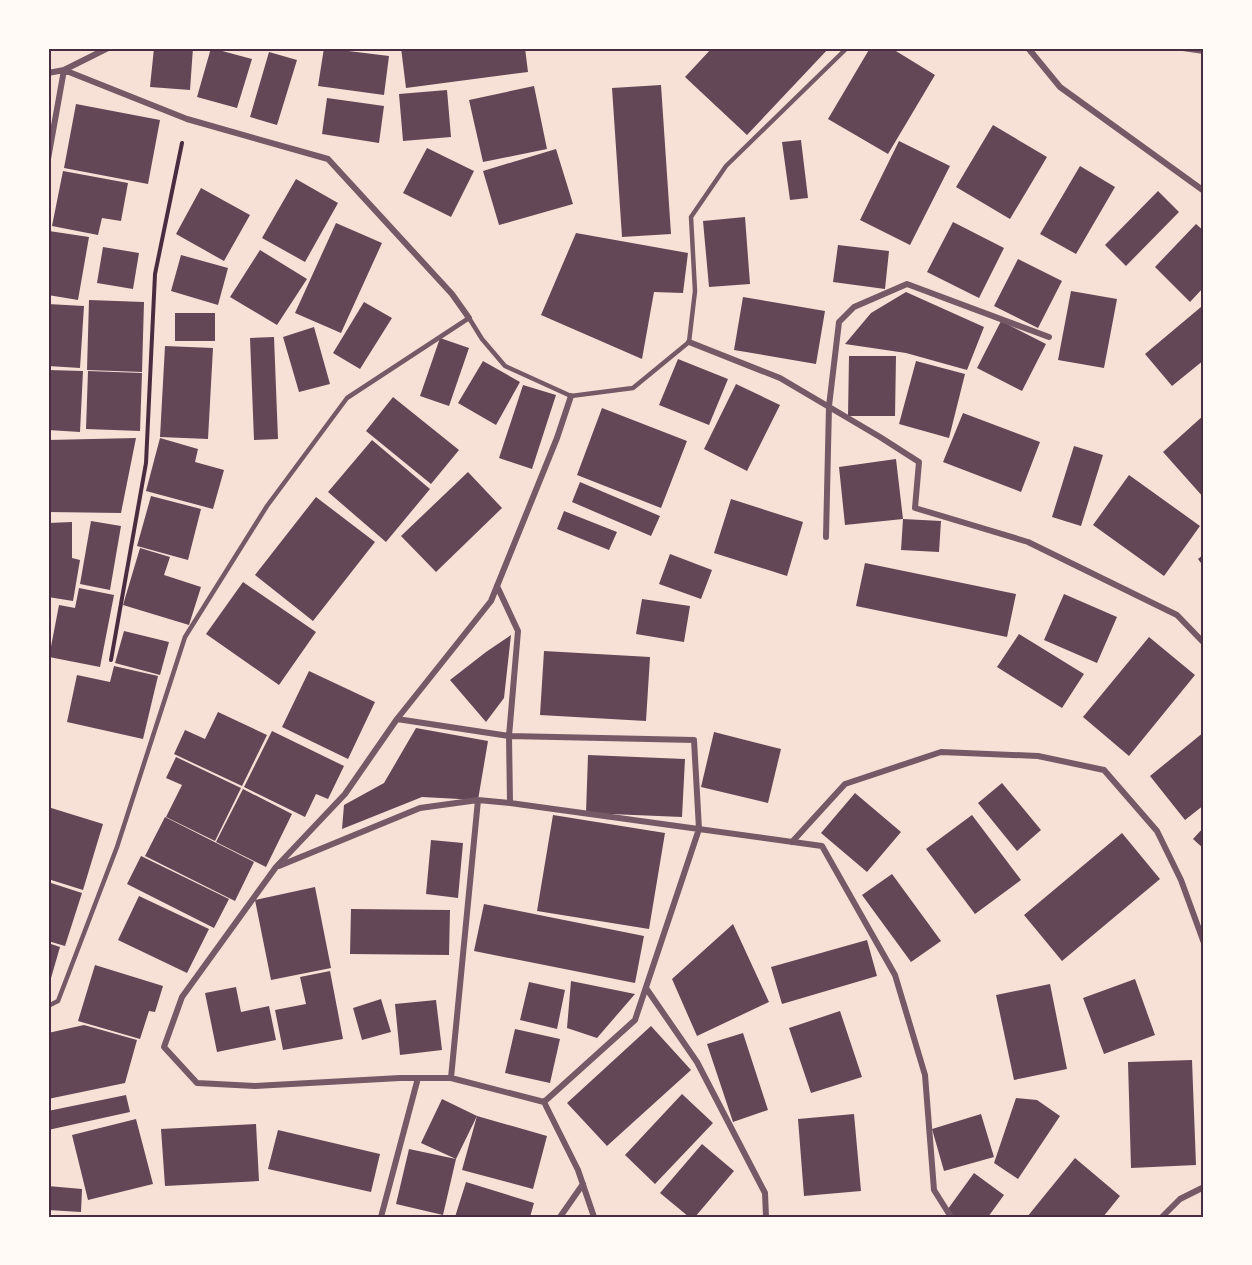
<svg xmlns="http://www.w3.org/2000/svg" width="1252" height="1265" font-family="Overpass,sans-serif">
<style>
.building{fill:#644757}
.lines{fill:none;stroke-linecap:round;stroke-linejoin:round}
.path{stroke:#4a2c40;stroke-width:4}
.service{stroke:#755966;stroke-width:4.5}
.minor{stroke:#755966;stroke-width:6}
.neatline{fill:none;stroke:#4a2c40;stroke-width:2}
</style>
<rect width="100%" height="100%" fill="#f7e1d7"/>
<path class="building" d="M154 48H193L190 90 150 87Z
M211 48 252 59 237 108 197 97Z
M324 48 389 56 384 95 318 86Z
M401 48H525L528 72 406 88Z
M712 48H829L747 135 685 77Z
M870 48H891L935 75 888 154 828 119Z
M269 52 297 60 277 125 250 117Z
M661 85 671 234 622 237 612 88Z
M534 86 547 149 483 162 469 100Z
M447 90 451 137 403 141 399 94Z
M327 98 384 106 379 143 322 134Z
M76 104 160 120 148 184 64 168Z
M993 125 1047 157 1010 219 956 187Z
M801 140 808 198 790 200 782 142Z
M899 141 950 166 910 245 860 220Z
M427 148 474 171 451 217 403 193Z
M556 149 573 204 499 225 483 171Z
M1080 166 1115 187 1076 254 1040 234Z
M63 171 128 183 121 221 102 218 98 235 52 226Z
M296 179 338 203 305 262 262 238Z
M201 188 250 215 224 261 176 234Z
M1158 191 1179 212 1126 266 1105 245Z
M745 217 750 284 709 287 703 221Z
M953 222 1004 248 979 298 927 272Z
M336 223 382 243 341 333 295 313Z
M1196 224 1204 231V287L1190 302 1155 267Z
M49 231 89 237 78 300 48 295Z
M576 233 688 253 683 293 654 292 642 359 541 315Z
M838 245 889 251 885 289 833 282Z
M103 247 139 253 133 289 97 283Z
M260 250 307 279 277 325 230 297Z
M181 255 228 268 218 305 171 291Z
M1018 259 1062 281 1038 328 994 306Z
M1071 291 1117 299 1104 368 1058 360Z
M906 292 984 327 967 370 906 353 845 344 871 313Z
M743 297 825 311 816 364 734 350Z
M89 300 144 302 142 372 87 370Z
M364 302 392 318 360 369 333 353Z
M48 304 84 306 80 368 48 366Z
M1201 307 1204 310V360L1172 386 1145 354Z
M175 313H215V341H175Z
M1001 321 1046 344 1022 391 977 368Z
M314 327 330 384 299 392 283 337Z
M274 337 278 439 254 440 250 338Z
M440 338 469 348 449 406 420 396Z
M165 346 213 348 208 439 160 437Z
M849 356H896L895 416H848Z
M678 359 728 379 709 425 659 405Z
M483 361 520 382 496 425 458 403Z
M916 361 965 374 949 438 899 424Z
M48 370 83 371 80 432 48 430Z
M88 371 142 373 140 431 86 429Z
M736 384 780 405 747 471 704 449Z
M523 385 556 395 532 469 499 458Z
M393 397 459 450 431 484 366 431Z
M602 408 687 441 661 508 577 475Z
M963 413 1040 442 1021 492 943 462Z
M1204 415V498L1163 452Z
M136 438 121 513 48 512V440Z
M160 438 198 449 195 462 224 470 213 509 146 491Z
M372 440 430 489 386 542 328 492Z
M1074 446 1103 455 1081 526 1052 517Z
M896 459 903 519 845 525 839 467Z
M468 472 502 508 436 572 401 536Z
M1129 475 1200 526 1164 576 1093 525Z
M580 482 660 516 651 536 572 502Z
M151 496 201 509 188 560 137 546Z
M316 497 375 542 313 621 255 575Z
M731 499 803 522 787 576 714 553Z
M564 511 617 532 609 550 557 529Z
M903 519 941 521 939 552 901 550Z
M91 521 121 526 110 590 80 584Z
M72 522V558L80 560 73 601 48 597V523Z
M140 548 170 557 164 575 201 587 189 625 123 605Z
M670 554 712 570 701 599 659 584Z
M1204 554V567L1198 559Z
M865 563 1016 594 1007 637 856 606Z
M243 582 316 632 279 685 206 634Z
M79 588 114 595 100 667 49 657 59 605 75 608Z
M1064 594 1117 617 1097 663 1044 640Z
M642 599 690 606 684 642 636 634Z
M124 631 169 642 160 675 115 663Z
M1019 634 1084 674 1062 708 997 667Z
M511 635 504 698 486 722 450 680 486 652Z
M1149 637 1195 675 1129 756 1083 717Z
M544 651 650 657 646 721 540 715Z
M114 666 158 676 143 739 67 722 77 675 110 682Z
M309 671 375 702 348 759 282 727Z
M218 712 267 735 242 786 174 754 185 730 205 739Z
M416 728 488 741 478 800 422 797 342 829 344 805 384 783Z
M272 731 344 766 328 799 316 794 305 817 244 787Z
M714 732 781 749 768 803 701 787Z
M1204 732V805L1185 820 1150 776Z
M588 755 685 759 682 817 586 813Z
M176 757 241 788 215 841 166 817 182 785 166 778Z
M1002 783 1041 830 1017 851 978 803Z
M243 789 292 814 266 867 216 842Z
M855 793 901 832 867 872 821 833Z
M48 807 103 824 83 890 48 879Z
M553 815 665 833 649 929 537 911Z
M972 815 1021 880 975 914 926 849Z
M165 817 254 862 235 901 145 856Z
M1204 827V849L1193 839Z
M1122 833 1160 879 1062 961 1024 915Z
M431 840 463 843 458 898 426 894Z
M141 856 229 899 214 928 127 884Z
M892 874 941 941 911 962 862 895Z
M48 882 82 893 65 946 48 941Z
M315 887 331 968 271 980 255 900Z
M139 896 209 929 187 973 118 940Z
M484 904 644 936 635 983 474 951Z
M351 909 450 910 449 955 350 954Z
M733 924 769 1002 697 1036 672 979Z
M867 940 877 976 782 1004 771 967Z
M48 943 60 947 49 985H48Z
M95 965 163 986 155 1012 149 1011 140 1039 78 1021Z
M330 971 343 1039 283 1050 275 1010 306 1004 300 977Z
M1135 979 1155 1035 1104 1054 1083 998Z
M571 981 635 994 597 1038 567 1028Z
M529 982 565 990 557 1029 520 1020Z
M1050 984 1067 1069 1014 1080 996 995Z
M236 987 241 1012 269 1006 276 1040 217 1052 205 993Z
M381 999 391 1032 362 1040 353 1008Z
M436 1000 442 1050 400 1055 395 1004Z
M840 1011 862 1077 811 1093 789 1028Z
M84 1025 137 1040 125 1083 48 1099V1033Z
M651 1026 691 1070 607 1146 567 1103Z
M515 1029 560 1039 550 1083 505 1073Z
M743 1033 768 1110 733 1122 707 1044Z
M1192 1060 1196 1165 1131 1168 1128 1062Z
M682 1094 713 1123 655 1184 625 1155Z
M126 1095 130 1112 48 1130V1111Z
M1016 1098 1037 1100 1060 1116 1018 1179 994 1163Z
M442 1099 477 1116 547 1136 533 1189 462 1170 477 1116 456 1159 443 1215 396 1204 409 1149 456 1159 421 1143Z
M854 1114 861 1191 804 1196 798 1119Z
M981 1114 994 1157 944 1171 932 1129Z
M136 1119 153 1184 88 1200 72 1135Z
M256 1124 259 1181 165 1186 161 1129Z
M278 1130 380 1154 371 1192 268 1169Z
M702 1144 734 1171 695 1217H689L660 1193Z
M1075 1158 1120 1196 1103 1217H1027Z
M974 1173 1004 1195 988 1217H951L945 1213Z
M466 1182 534 1203 530 1217H455Z
M48 1186 82 1189 81 1212 48 1210Z"/>
<g class="lines">
<path class="path" d="M111 660 146 463 155 274 182 143"/>
<path class="service" d="M48 1006 58 1001 117 847 185 637 267 506 347 398 469 318 482 339 505 366 571 396 633 388 689 342 695 291 691 217 726 166 847 48"/>
<path class="minor" d="M1028 48 1060 87 1204 191
M1183 48 1204 51
M48 73 64 70 187 119 328 159 452 294 469 318
M48 159 64 70 108 48
M689 342 780 378 880 437 919 462 915 508 1028 542 1177 615 1204 643
M571 396 557 438 491 601 397 719 345 794 276 867 182 997 164 1047 197 1083 255 1086 400 1078H451L544 1102 578 1170 594 1217
M826 537 829 406 839 322 854 307 907 284 1049 337
M497 586 518 631 509 736 510 803
M397 719 509 736 694 740 699 829 635 1020 544 1102
M792 842 845 784 941 752 1038 756 1104 770 1157 831 1181 880 1204 943
M279 866 420 808 478 800 510 803 822 846 895 975 925 1075 934 1190 951 1217
M646 988 697 1062 765 1193 766 1217
M451 1078 478 800
M381 1217 418 1078
M560 1217 583 1184
M1162 1217 1180 1199 1204 1187"/>
</g>
<rect width="1252" height="1265" fill="none" stroke="#fffaf5" stroke-width="99"/>
<rect x="50" y="50" width="1152" height="1166" class="neatline"/>
</svg>
